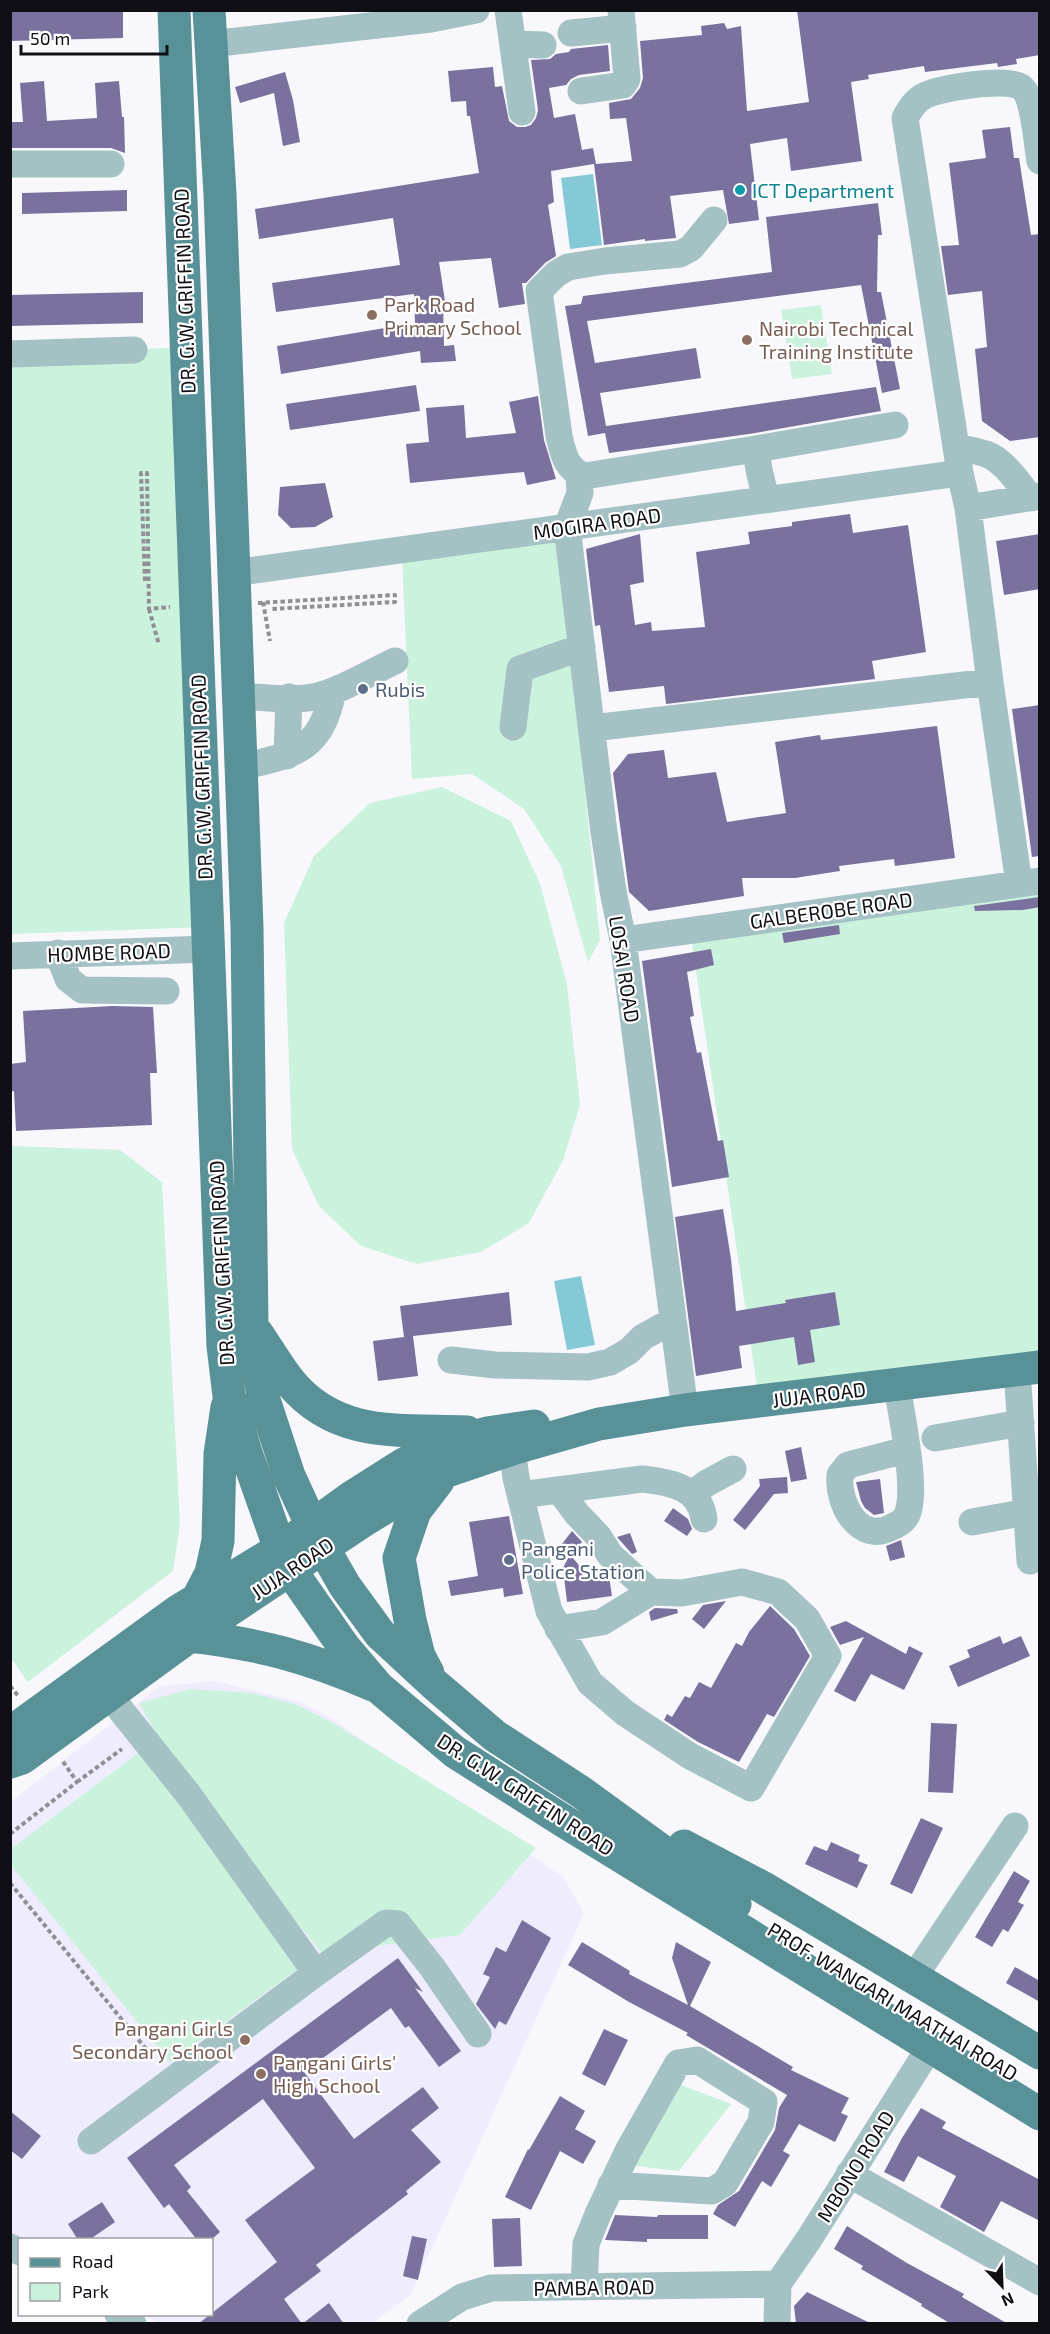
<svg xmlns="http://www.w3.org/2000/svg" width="1050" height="2334" font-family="'Exo 2',sans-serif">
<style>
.education{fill:#efecfe}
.green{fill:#cbf2dd}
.water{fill:#85c9d6}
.building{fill:#7a719f}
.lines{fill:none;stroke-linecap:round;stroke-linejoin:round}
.path{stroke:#8f8f94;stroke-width:4;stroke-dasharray:4.5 3;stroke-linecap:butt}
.minor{stroke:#a4c1c4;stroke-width:27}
.major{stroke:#589198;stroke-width:33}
.culture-dot{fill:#0f9aa8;stroke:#fff;stroke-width:2}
.education-dot{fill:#8d6e63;stroke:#fff;stroke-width:2}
.service-dot{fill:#5c6f8a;stroke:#fff;stroke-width:2}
.labels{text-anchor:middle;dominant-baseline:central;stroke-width:4.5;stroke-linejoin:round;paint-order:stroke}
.culture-label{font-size:20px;fill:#0d838f;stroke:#fff;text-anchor:start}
.street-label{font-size:20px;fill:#100f15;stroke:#fff}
.education-label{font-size:20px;fill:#785e54;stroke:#fff;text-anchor:start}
.service-label{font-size:20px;fill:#4e5e75;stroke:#fff;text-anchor:start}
</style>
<rect width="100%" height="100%" fill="#f8f8fc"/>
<path class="education" d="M215 1681 300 1702 331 1718 563 1877 584 1913 411 2294 373 2323H158L144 2315 212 2314V2240H20L11 2234 10 1802 160 1686Z"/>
<path class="green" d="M821 305 832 374 792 379 781 310Z
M186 347 207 927 11 934 10 355Z
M560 537 600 940 588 962 561 866 524 809 472 774 412 779 402 559Z
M442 787 511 821 540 884 567 984 580 1105 563 1160 529 1223 481 1252 417 1264 361 1246 319 1206 292 1149 284 923 314 856 370 803Z
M1039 882V1367L759 1401 690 930Z
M10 1146 120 1150 162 1182 180 1524 173 1571 28 1682 10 1657Z
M190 1689 252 1693 295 1704 333 1723 536 1848 460 1935 322 1953 197 1804 139 1703Z
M150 1744 303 1965 170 2063 11 1865V1849Z
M668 2080 731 2104 679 2171 618 2164Z"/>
<path class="water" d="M593 174 602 245 570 249 561 178Z
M581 1276 595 1345 567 1350 554 1281Z"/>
<path class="building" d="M10 10H123V38L10 41Z
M797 10H1040V55L1016 59 1017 64 998 67 997 63 925 72 924 66 868 75 869 79 851 82 862 161 791 171 787 138 750 144 759 220 729 224 723 190 670 196 676 238 645 241V239L604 245 594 164 551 171 554 202 548 205 556 256 545 263 526 283H522L525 304 499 308 491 258 439 262 445 301H443L444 346 454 345 456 361 421 363 420 351 281 374 277 346 415 323 414 294 276 312 272 283 400 265 393 218 259 239 255 209 479 173 470 116H467L466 101 451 102 448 71 493 67 495 87 502 86 509 121 517 127H525L531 125 536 118 538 110 531 60 550 59 556 54 569 52 571 49 608 45 610 71 579 75 571 79 566 85 549 88 554 118 575 114 582 150 593 148 596 164 632 161 626 118 610 119 609 103 631 99 640 88 643 78 640 41 702 35 701 26 724 23 727 29 741 26 747 111 809 102Z
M285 72 293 100 300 142 283 146 274 93 240 103 235 87Z
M44 81 47 121 97 118 95 83 119 81 122 117H124L125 153 111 148H10V122H23L20 83Z
M1010 127 1014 158H1019L1031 235 1040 234V437L1010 441 982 421 975 349 987 347 982 291 948 295 941 246 959 245 949 163 986 158 982 130Z
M127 190V211L22 214V193Z
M878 203 882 235H878L877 292H881L900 389 882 393 861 285 587 321 595 363 696 348 701 378 600 393 606 426 876 387 881 411 749 434 609 453 605 433 588 436 565 306 581 304 583 296 772 272 766 217Z
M143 292V323L10 326V295Z
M416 385 420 411 290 430 286 404Z
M538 396 544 440 556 479 527 485 524 472 410 483 406 444 429 442 426 408 464 405 466 438 516 433 509 402Z
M325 483 333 517 315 527 291 528 278 515 280 487Z
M850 514 853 533 908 525 926 652 872 661 875 679 666 704 664 686 609 692 600 625 595 626 586 549 640 534 644 582 630 585 635 625 651 622 652 631 705 627 696 552 750 544 748 532 792 526V522Z
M1040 534V589L1004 595 996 541Z
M1040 705V856L1032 857 1012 709Z
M937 726 955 858 895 866 894 859 839 866 840 871 795 878H742L744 896 649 911 629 892 613 773 628 754 664 750 668 778 716 772 727 822 786 813 775 742 820 735 821 740Z
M1040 897V907L1023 910 975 911 974 906Z
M839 925 840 934 784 943 782 933Z
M711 949 714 965 687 972 694 1016 690 1017 697 1053 701 1052 718 1141 723 1140 729 1177 672 1187 642 961Z
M112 1006 153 1007 157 1073H150L152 1125 16 1131 14 1091 10 1092V1064L26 1062 23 1011Z
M723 1209 731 1259 736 1311 786 1303 785 1300 835 1292 840 1325 810 1330 815 1362 798 1365 794 1337 739 1346 742 1368 696 1376 675 1217Z
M509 1292 512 1325 413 1336 418 1376 378 1381 373 1341 404 1337 400 1306Z
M801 1447 807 1479 791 1482 785 1451Z
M787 1477 788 1493 774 1494 745 1530 733 1520 760 1486 759 1479Z
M880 1479 884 1513 874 1515 865 1508 861 1501 856 1482Z
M673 1508 688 1519 692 1529 687 1536 664 1521Z
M509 1516 523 1594 504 1597 503 1588 451 1596 448 1581 478 1576 469 1522Z
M572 1531 582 1542 571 1556 578 1564 585 1580 609 1576 612 1596 567 1602 563 1568 569 1556 558 1549Z
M630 1533 637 1552 632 1554 617 1537Z
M901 1540 905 1557 890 1561 886 1546Z
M726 1601 704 1629 692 1619 703 1605Z
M770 1606 794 1629 810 1656 774 1717 767 1714 739 1762 698 1742 664 1720 667 1714 672 1717 685 1696 690 1698 699 1682 711 1688 736 1643 742 1646 749 1632Z
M655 1608 677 1609 678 1613 651 1621 649 1612Z
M846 1621 906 1654 909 1646 923 1653 904 1690 871 1674 855 1702 834 1691 864 1637 840 1645 830 1627Z
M1000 1636 1003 1644 1021 1636 1030 1656 958 1687 949 1666 970 1657 967 1650Z
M931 1723 957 1724 953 1793 928 1792Z
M921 1818 943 1828 912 1894 890 1884Z
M831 1842 860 1855 858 1861 868 1865 857 1888 805 1864 814 1846 827 1851Z
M1014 1871 1030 1881 1018 1902 1024 1905 1008 1932 1003 1929 992 1947 975 1937Z
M522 1920 551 1938 506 2025 499 2021 495 2029 476 2004 490 1977 483 1974 496 1947 506 1952Z
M582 1942 630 1971 629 1974 688 2005 672 1958 676 1942 711 1962 690 2006 793 2067 791 2070 849 2098 841 2113 848 2116 835 2142 799 2124 783 2151 790 2155 771 2187 762 2181 735 2227 713 2214 718 2205 739 2191 775 2130 779 2108 787 2095 686 2035 688 2033 629 2002 568 1965Z
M398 1958 423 1992 415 1988 461 2051 439 2067 409 2026 405 2028 391 2008 304 2072 354 2139 423 2087 439 2108 411 2130 441 2162 406 2191 408 2194 316 2265 321 2271 284 2299 302 2324H198L277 2262 245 2220 315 2168 263 2099 174 2165 191 2187 187 2191 220 2232 211 2240H197L169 2204 164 2208 127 2158Z
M1015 1967 1040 1981V2002L1006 1983Z
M604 2029 628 2040 605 2086 582 2074Z
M560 2096 585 2111 575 2129 596 2141 583 2164 560 2151 531 2210 505 2197 528 2149 529 2150Z
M921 2108 946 2122 942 2128 1040 2180V2221L1001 2201 984 2232 940 2207 956 2176 918 2156 904 2182 884 2172 902 2138Z
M10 2111 41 2136 22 2159 10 2150Z
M102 2202 115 2222 89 2240H78L68 2224Z
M615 2215 657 2217 658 2215H708V2239H647V2242L605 2240Z
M520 2218 522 2266 494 2267 492 2219Z
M847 2226 907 2263 964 2294 962 2297 1008 2324H951L921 2306 922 2304 861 2269 863 2266 834 2249Z
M412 2236 427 2239 418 2280 403 2276Z
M807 2292 872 2324H796L794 2306Z
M329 2303 344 2324H302Z"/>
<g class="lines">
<path class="path" d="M145 581 141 473H147L149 609 170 607
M263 602 270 641
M258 603 395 595V602L272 609
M149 609 159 645
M10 1686 19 1697
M77 1782 122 1749
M10 1834 77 1782 62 1760
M10 1883 146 2049"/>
<path class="minor" d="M508 10 522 112
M571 33 623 28
M210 44 431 19 476 10
M513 44 543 45
M581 91 623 85 627 79 621 10
M10 164H111
M714 220 691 248 680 254 605 261 568 267 556 274 539 291 559 436C563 453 566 470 585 476L756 449
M10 354 134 350
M957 447C966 449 977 451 986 454 1005 461 1018 483 1031 498
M579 474 580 493 567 527 604 832 613 891 623 940 685 1410
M766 499 759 470 756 449 895 425
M968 508 1040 496
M234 573 960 473
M239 696C264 697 293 702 318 696 343 690 371 672 395 661
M513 727 520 669 582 647
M592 728 990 682
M287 756 289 697
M241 767C295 754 320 752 333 692
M1019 884 990 682 968 508 960 473 905 118C910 109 916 99 926 95 943 88 1005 77 1021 87 1034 96 1037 145 1040 161
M623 940 1040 881
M58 953 68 979 82 990 166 991
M10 956 208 949
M451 1360 495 1365 588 1367 610 1362 629 1351 643 1337 672 1321
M1017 1370 1030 1561
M897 1384C901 1415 917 1485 908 1512 906 1520 899 1524 892 1527 859 1545 837 1503 840 1475L848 1465 906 1450
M935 1438 1021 1423
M512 1449 516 1478 549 1611 590 1683 625 1713 690 1756 751 1788 828 1656 807 1619 778 1592 742 1582 682 1593 651 1592 602 1622 558 1629
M559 1490 577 1514 598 1536 610 1555 651 1592
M692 1494 707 1483 733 1469
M520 1495 642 1479C670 1482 700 1487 704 1519
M972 1522 1027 1512
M316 1973 386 1923 398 1924 432 1967 478 2034
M914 1977 1015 1826
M91 2141 316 1973 188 1794 108 1694
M849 2174 1040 2282
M10 2247 20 2252
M778 2284 809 2239 930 2047
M584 2287 586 2244 598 2214 628 2151 678 2063 697 2060 764 2102 761 2122 725 2183 712 2191 611 2185
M118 2314 133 2324
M420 2324 462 2297 491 2288 778 2284
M777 2324 778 2284"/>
<path class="major" d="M174 10 223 1346 229 1396 246 1453 280 1549 291 1571 344 1647 378 1687 455 1752 562 1820 1040 2114
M209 10 220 194 247 927 252 1326 263 1397 289 1476 318 1539 345 1586 380 1634 434 1684 495 1736 581 1792 735 1904
M257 1333C268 1349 278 1367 291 1383 338 1439 401 1429 467 1432
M198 1598 211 1573 218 1541 220 1454 227 1407
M190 1636C260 1644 308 1657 373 1685
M428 1673 419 1656 410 1620 399 1558 415 1511 438 1481
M10 1733 178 1611 280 1549 352 1497 404 1464 438 1447 487 1433 534 1426
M10 1762 22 1758 190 1636 366 1519 444 1472 512 1449 599 1424 685 1410 1040 1367
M684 1846 762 1887 1040 2053"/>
</g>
<circle class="culture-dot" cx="740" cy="190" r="6"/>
<g class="education-dot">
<circle cx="372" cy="315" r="6"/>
<circle cx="747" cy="340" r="6"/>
<circle cx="245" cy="2040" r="6"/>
<circle cx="261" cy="2074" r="6"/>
</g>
<g class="service-dot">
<circle cx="363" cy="689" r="6"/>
<circle cx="509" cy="1560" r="6"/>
</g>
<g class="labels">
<g class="culture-label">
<text x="752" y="190">ICT Department</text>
</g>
<g class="street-label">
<text transform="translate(184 291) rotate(-92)">DR. G.W. GRIFFIN ROAD</text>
<text transform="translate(597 523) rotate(-8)">MOGIRA ROAD</text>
<text transform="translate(201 777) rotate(-92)">DR. G.W. GRIFFIN ROAD</text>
<text transform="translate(831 910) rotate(-8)">GALBEROBE ROAD</text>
<text transform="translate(109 952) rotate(-2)">HOMBE ROAD</text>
<text transform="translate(625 969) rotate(81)">LOSAI ROAD</text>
<text transform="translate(221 1263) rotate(-93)">DR. G.W. GRIFFIN ROAD</text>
<text transform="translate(819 1394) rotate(-7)">JUJA ROAD</text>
<text transform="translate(292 1568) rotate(-34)">JUJA ROAD</text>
<text transform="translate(526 1794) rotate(33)">DR. G.W. GRIFFIN ROAD</text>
<text transform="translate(893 2001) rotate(31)">PROF. WANGARI MAATHAI ROAD</text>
<text transform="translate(855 2166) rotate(-58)">MBONO ROAD</text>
<text transform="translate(594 2287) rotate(-1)">PAMBA ROAD</text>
</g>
<g class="education-label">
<text x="384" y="304">Park Road<tspan x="384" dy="23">Primary School</tspan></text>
<text x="759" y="328">Nairobi Technical<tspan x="759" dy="23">Training Institute</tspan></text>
<text x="233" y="2028" text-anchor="end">Pangani Girls<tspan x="233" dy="23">Secondary School</tspan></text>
<text x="273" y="2062">Pangani Girls'<tspan x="273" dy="23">High School</tspan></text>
</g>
<g class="service-label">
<text x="375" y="689">Rubis</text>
<text x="521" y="1548">Pangani<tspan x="521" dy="23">Police Station</tspan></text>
</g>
</g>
<rect width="1050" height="2334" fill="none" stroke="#100f15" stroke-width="24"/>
<rect x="18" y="2238" width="195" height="78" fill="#ffffff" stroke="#9f9fa1" stroke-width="1.5"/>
<rect x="30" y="2258" width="30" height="9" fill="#589198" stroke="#9f9fa1" stroke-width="1.5"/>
<text x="72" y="2268" font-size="18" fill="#100f15">Road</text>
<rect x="30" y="2283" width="30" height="18" fill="#cbf2dd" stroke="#9f9fa1" stroke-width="1.5"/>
<text x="72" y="2298" font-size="18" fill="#100f15">Park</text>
<g transform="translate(1002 2286) rotate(157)" stroke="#ffffff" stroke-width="4.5" paint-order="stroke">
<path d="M0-4.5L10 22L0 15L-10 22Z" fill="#100f15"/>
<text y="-9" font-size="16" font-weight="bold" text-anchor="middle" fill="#100f15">N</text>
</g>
<path d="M21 45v9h146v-9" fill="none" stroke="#100f15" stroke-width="3"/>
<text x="30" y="45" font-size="18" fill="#100f15" stroke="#ffffff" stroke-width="4.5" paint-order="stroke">50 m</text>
</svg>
